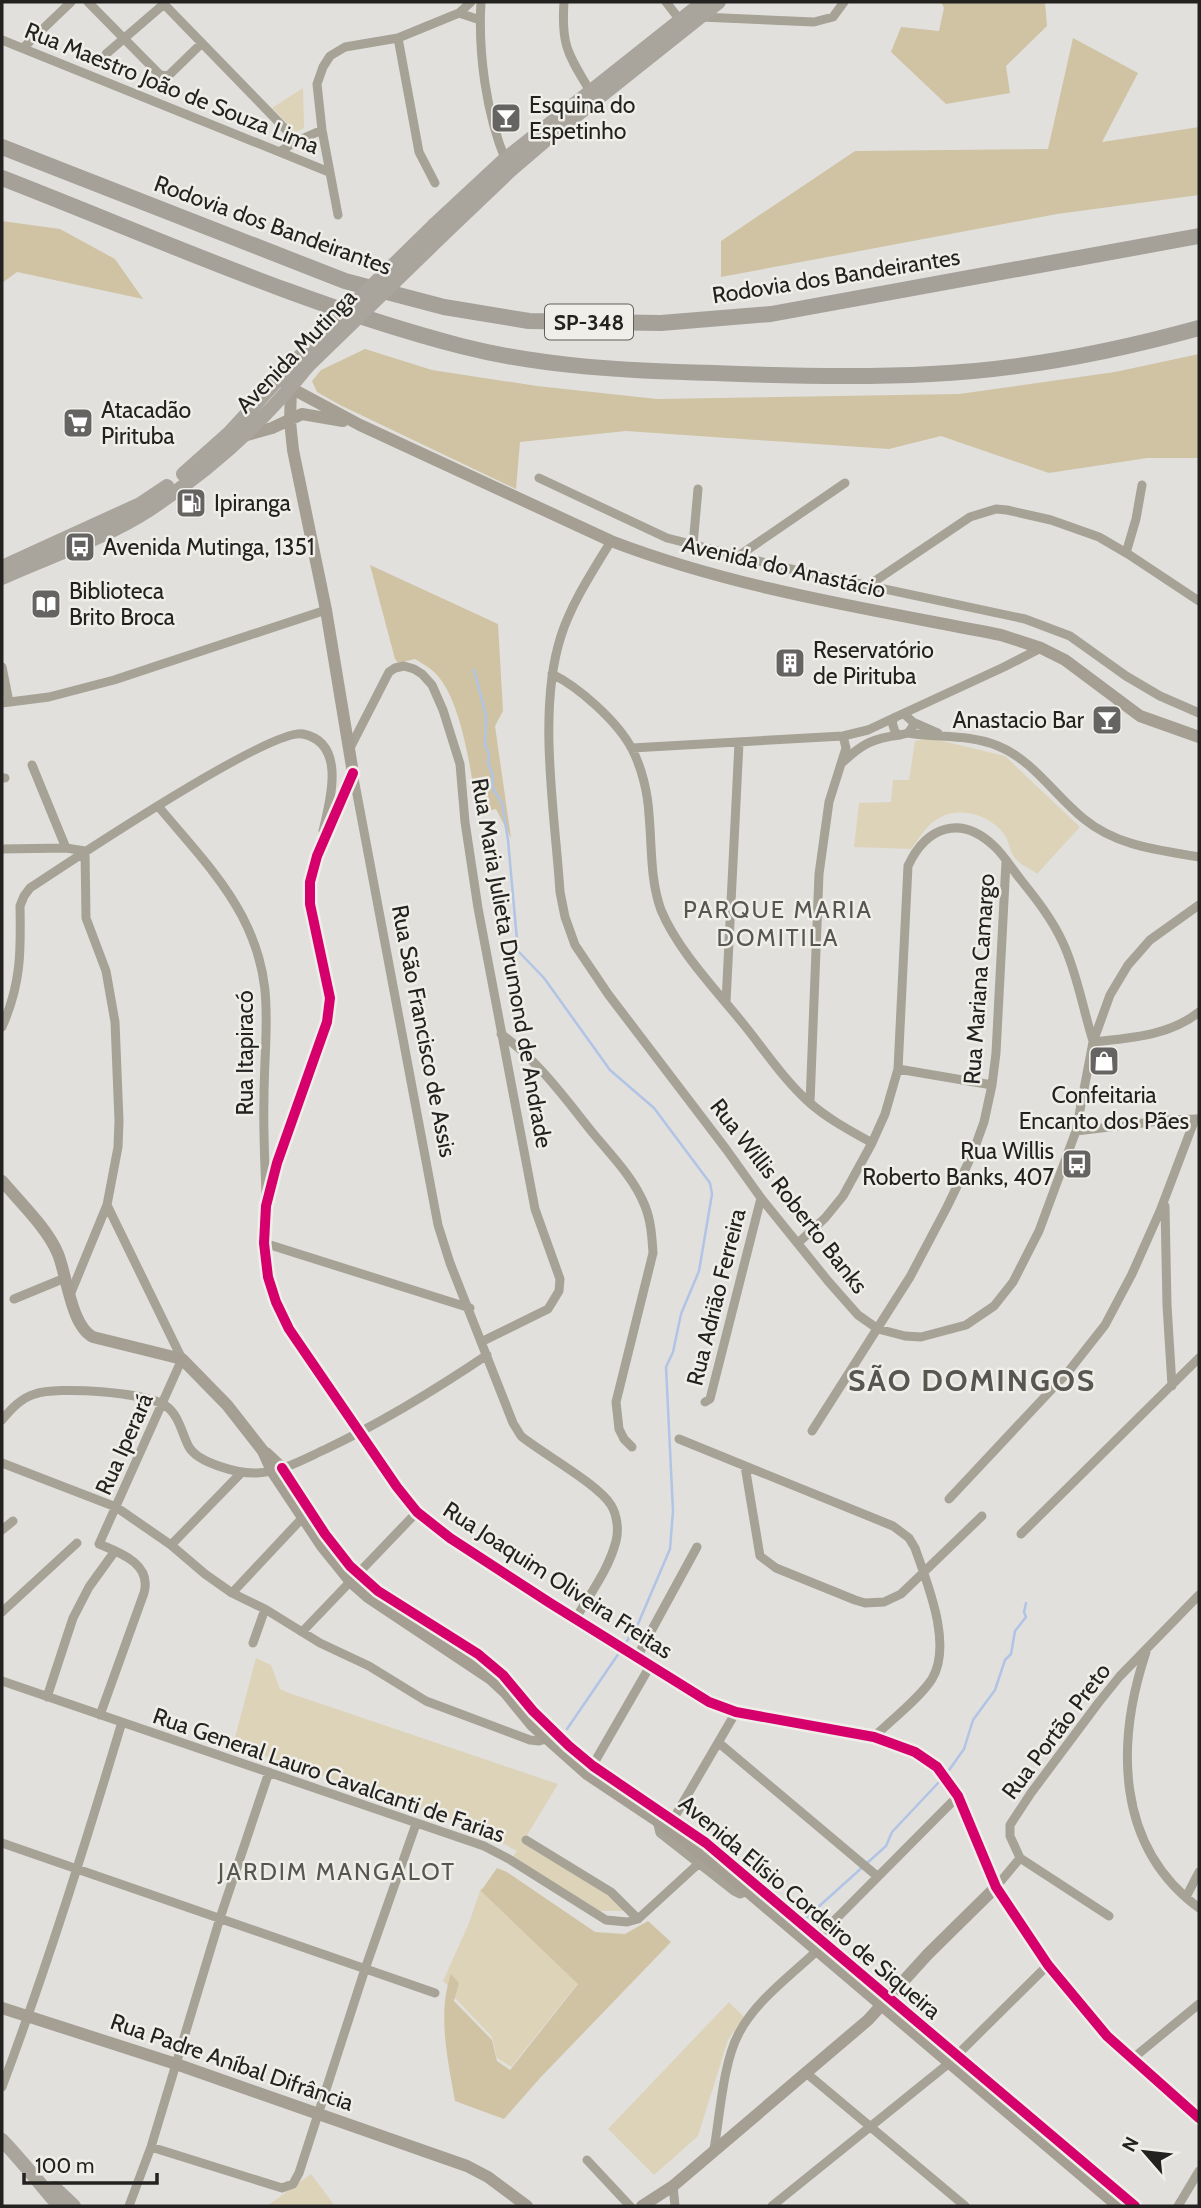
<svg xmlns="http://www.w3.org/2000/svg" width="1201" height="2208" font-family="Cabin,sans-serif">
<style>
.green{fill:#ddd3b9}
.forest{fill:#cfc3a3}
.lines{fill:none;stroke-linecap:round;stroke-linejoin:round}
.stream{stroke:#b1c4e5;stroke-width:2.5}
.street{stroke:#a6a296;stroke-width:9}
.secondary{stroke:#a59f93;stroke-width:12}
.primary{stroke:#a9a49c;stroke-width:14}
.highway{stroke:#a5a199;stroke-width:16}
.primary-bridge{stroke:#a9a49c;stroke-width:14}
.cycleway-casing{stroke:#f0eee8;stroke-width:15}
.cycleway{stroke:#d6006c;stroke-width:10}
.labels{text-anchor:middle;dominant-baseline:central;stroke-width:5;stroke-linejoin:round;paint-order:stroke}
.shield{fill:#f0eee8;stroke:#605f5c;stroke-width:2}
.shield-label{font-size:21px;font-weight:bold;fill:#232220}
.street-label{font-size:23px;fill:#232220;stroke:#f0eee8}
.poi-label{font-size:23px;fill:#232220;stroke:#f0eee8;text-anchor:start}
.neighbourhood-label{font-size:24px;letter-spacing:2px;fill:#575651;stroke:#f0eee8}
.district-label{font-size:30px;font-weight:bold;letter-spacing:2px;fill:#575651;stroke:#f0eee8}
</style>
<rect width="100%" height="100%" fill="#e1e0dd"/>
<path class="green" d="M303 88 304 128 296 132 272 108Z
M930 738 1005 756 1080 827 1037 874C1031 869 1020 865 1015 858 1010 852 1009 841 1004 834 989 814 957 805 936 820 925 827 919 839 911 849L854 847 859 803 891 802 893 780H909L915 741Z
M256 1658 271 1665 280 1689 289 1693 558 1784 523 1842 610 1894 629 1911H600L511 1859 517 1851 470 1826 233 1745Z
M481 1888 579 1982 511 2067 497 2058 492 2037 455 1998 456 1993 443 1981 469 1923Z
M729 2002 744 2017 728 2040 698 2136 654 2175 608 2129Z
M311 2174 335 2206H267Z"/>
<path class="forest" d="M941 2H1045L1047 26 1006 66 1010 93 946 104 891 52 901 27 939 31 944 8Z
M1073 38 1138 73 1102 142 1199 127V195L1057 214 721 277V241L855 151 1048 149Z
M2 221 60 229 115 259 143 299 17 272 2 283Z
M365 349 432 370 537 386 657 399 959 394 1115 372 1199 354V458H1147L1049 473 941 436 889 449 626 431 520 442 516 489 340 405 317 392 312 381 321 370Z
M370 565 498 624 503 711 495 726 511 838 496 809 477 813C472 776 463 710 441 680 434 670 425 665 415 659L398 663 395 659Z
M497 1868 507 1872 595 1932 625 1934 648 1921 671 1942 540 2078 504 2119 455 2101C448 2061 437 2014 451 1974L459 1983 454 2001 492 2040 497 2061 510 2070 578 1984 481 1891Z"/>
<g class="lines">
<path class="stream" d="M474 670 486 715 485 745 489 753 488 763 493 776 492 787 502 803 508 840 518 951 544 978 610 1070 654 1108 710 1183 712 1194 699 1271 681 1314 673 1352 666 1367 673 1511 670 1549 638 1624 625 1644
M567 1729 619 1653
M947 1773 964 1749 973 1720 995 1690 1005 1660 1011 1654 1015 1631 1026 1617 1024 1612 1026 1603
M806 1918 886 1846 892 1832 940 1781"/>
<path class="street" d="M88 2 160 75 168 76 202 43
M162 2 297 141
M481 2C478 52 486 114 506 161
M564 2C561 46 568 54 590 91L589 94
M666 2 680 20H683
M459 13 480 20
M701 17 814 22 833 17 844 2
M398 38 419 152 435 183
M2 40 329 172
M23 48 71 2
M106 54 164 4
M279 152 297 141 322 130
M338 215 322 130 317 84 323 67 330 56 345 47 398 38 459 13 471 2
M539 478 667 538 786 568 1025 619 1070 636 1126 676 1160 696 1199 713
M611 541C593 571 572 602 561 636 537 710 555 814 560 892L565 917 575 945 608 994 726 1149 761 1198 828 1281 858 1315 878 1329 905 1336 921 1337 966 1325 994 1306 1013 1282 1039 1231 1076 1131 1093 1042 1110 995 1128 965 1150 940 1199 905
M693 545 698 489
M1126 553 1136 519 1142 485
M737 557 845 483
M869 585 970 517 996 509 1007 510 1051 520 1099 537 1128 554 1199 601
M2 667 9 702
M552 674C579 687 618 722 632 749 642 768 648 794 649 815 652 846 650 880 661 910 678 951 717 991 745 1026 765 1051 785 1081 810 1103 828 1119 851 1131 872 1143
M2 703 49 697 114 680 326 610
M900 715 1004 667 1041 648
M913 722 938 733
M908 733C938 738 969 734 998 746 1033 760 1055 796 1084 819 1117 846 1158 850 1199 857
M632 748 843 736 868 730 900 715 904 714 913 722V726L908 733 900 735 895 732 892 722 895 717
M349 750 389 672 395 668 404 666 414 669 422 674 432 685 443 710 460 764 465 822 478 908 535 1209 560 1279 559 1291 548 1309 483 1341
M843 762C862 744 873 738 900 735
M32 765 66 848
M353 773 438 1225 450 1263 513 1423 521 1436C543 1454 598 1484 611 1505 617 1515 619 1530 616 1541 609 1569 590 1594 576 1618
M2 778H5
M158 806C187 841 221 876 242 916 277 983 264 1029 264 1099 263 1131 265 1163 266 1195
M2 849 66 848 85 851 86 918 106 971 115 1022 119 1121 118 1147 107 1205 70 1295
M726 1002 739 743
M2 1027C21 984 21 952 20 906L24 896 30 888C68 863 271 727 303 734 347 743 330 801 323 831
M501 1034C538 1061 564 1097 592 1132 611 1155 634 1178 645 1206 651 1221 652 1237 653 1253L616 1402 619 1429 624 1439 632 1447
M1093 1042C1130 1038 1169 1036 1199 1012
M898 1069 992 1085
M810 1103 819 874 829 802 846 748 843 736
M1076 1131 1168 1120 1199 1119
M1165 1206 1167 1305 1172 1386
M264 1243 470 1308
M798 1243 825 1218 843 1196 872 1143 885 1114 898 1069 908 866C926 827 960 814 994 846 1004 855 1012 869 1021 880 1037 900 1052 919 1063 943 1077 973 1083 1009 1093 1041
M14 1299 65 1278
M705 1402 710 1399 761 1198
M2 1420C11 1409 21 1398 35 1394 57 1386 147 1392 166 1406 179 1415 182 1434 189 1447 198 1463 239 1474 257 1473 282 1472 304 1459 326 1449 383 1422 435 1390 487 1355
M812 1431 910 1277 947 1207 972 1155 984 1122 992 1085 996 1053 1006 862
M679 1439 893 1526 909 1538 915 1548C927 1583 953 1644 932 1679 919 1699 891 1720 874 1737
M2 1463 116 1507 171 1545 205 1574 232 1593 265 1609 320 1643 369 1666 426 1701 530 1740 539 1741 550 1738
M745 1466 760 1556 776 1568 855 1600 865 1603 884 1602 901 1594 982 1516
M949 1499 1068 1372 1105 1325 1132 1274 1160 1211 1195 1119
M2 1530 13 1521
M1021 1534 1199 1358
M171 1545 242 1472
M232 1593 307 1513
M2 1612 77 1543
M302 1632 417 1512
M253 1643 265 1609
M1146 1652C1116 1742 1115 1846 1199 1908
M637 1657 697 1547
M2 1681 484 1846 509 1859 606 1920 627 1922 638 1919 697 1865
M47 1697 73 1618 89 1587 115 1551
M100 1715 144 1593C152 1564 121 1553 99 1544L182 1359 107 1205
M719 1743 877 1876
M590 1770 650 1666
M657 1821 660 1833 734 1891 740 1894 747 1891
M671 1823 736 1712
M526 1840 611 1892 638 1919
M2 1843 435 1993
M996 1887 1020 1858
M1186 1897 1199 1872
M1109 1916 1020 1858 1010 1836V1825L1031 1793 1099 1702 1120 1676 1199 1595
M814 1941 958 1796
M1132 2059 1199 2004
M805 2072 965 2206
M2 2087C47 1967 85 1845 122 1722
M151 2147 282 2188 293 2184 299 2173 365 1969 416 1824
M714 2149C720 2116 723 2062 739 2033 757 1999 793 1974 821 1947
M587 2160 630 2206
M673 2186 675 2206
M129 2206 151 2147 220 1918 269 1772
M772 2206 948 2064 1048 1965
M1178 2206 1199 2171"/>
<path class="secondary" d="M287 386 360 425 611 541C736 589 870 609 1001 635L1041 648 1065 660 1140 716 1199 737
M291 388 290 421 293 450 326 610 353 773 317 856 310 882V904L330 998 327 1022 277 1163 266 1206 264 1243 268 1277 276 1302 289 1329 397 1487 417 1512 450 1538 550 1603 709 1702 736 1712 874 1737 915 1752 937 1767 958 1796 996 1887 1048 1965 1107 2036 1199 2118
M247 435 272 428 302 414 343 421
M2 1181C19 1201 48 1229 58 1254 67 1276 71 1326 93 1337L182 1359 227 1405 263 1451 272 1471 322 1546 351 1582 368 1597 491 1679 505 1692 532 1725 587 1774 668 1828 726 1873 1118 2206
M266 1453 282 1468 325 1534 350 1566 378 1591 478 1654 503 1675 533 1711 569 1746 593 1766 706 1843 1135 2206
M2 2008 176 2064 467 2166 488 2177 527 2206
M642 2206 673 2186 868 2020 928 1954 996 1887"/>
<path class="primary" d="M434 225 505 159 703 2
M442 236 510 171 552 135 719 2
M183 474 229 433 297 359
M2 567 140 504 167 486
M2 578C50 556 104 539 149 510 210 470 262 424 308 366
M2 2140C22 2161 40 2184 59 2206
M55 2188 74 2206"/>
<path class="highway" d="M2 147 345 281 444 307 529 321 661 323 771 314 1199 236
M2 178C154 237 303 305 461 346 543 367 630 371 714 373 786 376 858 378 931 374 1021 370 1112 352 1199 328"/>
<path class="primary-bridge" d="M297 359 434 225
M308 366 442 236"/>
<g class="cycleway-casing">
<path id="cycleway" d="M353 773 317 856 310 882V904L330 998 327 1022 277 1163 266 1206 264 1243 268 1277 276 1302 289 1329 397 1487 417 1512 450 1538 550 1603 709 1702 736 1712 874 1737 915 1752 937 1767 958 1796 996 1887 1048 1965 1107 2036 1199 2118
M282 1468 325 1534 350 1566 378 1591 478 1654 503 1675 533 1711 569 1746 593 1766 706 1843 1135 2206"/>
</g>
<use href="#cycleway" class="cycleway"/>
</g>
<defs>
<g id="bar-square" transform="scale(1.575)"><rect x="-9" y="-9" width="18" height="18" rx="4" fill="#666462" stroke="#f0eee8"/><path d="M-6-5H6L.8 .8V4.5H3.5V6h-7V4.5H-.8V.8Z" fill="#fff"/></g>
<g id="supermarket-square" transform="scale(1.575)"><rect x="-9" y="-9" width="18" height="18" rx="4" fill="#666462" stroke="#f0eee8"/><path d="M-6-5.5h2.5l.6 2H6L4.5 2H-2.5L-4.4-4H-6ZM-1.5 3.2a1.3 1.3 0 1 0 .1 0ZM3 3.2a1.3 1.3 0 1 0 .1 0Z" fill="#fff"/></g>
<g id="fuel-square" transform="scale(1.575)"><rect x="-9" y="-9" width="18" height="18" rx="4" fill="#666462" stroke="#f0eee8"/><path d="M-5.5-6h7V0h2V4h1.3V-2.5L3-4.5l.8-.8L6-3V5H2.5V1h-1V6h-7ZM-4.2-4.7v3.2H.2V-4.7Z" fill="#fff"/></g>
<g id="bus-square" transform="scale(1.575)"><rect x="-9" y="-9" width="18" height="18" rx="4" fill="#666462" stroke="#f0eee8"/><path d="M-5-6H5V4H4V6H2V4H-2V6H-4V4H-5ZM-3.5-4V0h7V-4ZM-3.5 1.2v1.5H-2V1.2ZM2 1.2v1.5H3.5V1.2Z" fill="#fff"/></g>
<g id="library-square" transform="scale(1.575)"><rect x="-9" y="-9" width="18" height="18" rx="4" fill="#666462" stroke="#f0eee8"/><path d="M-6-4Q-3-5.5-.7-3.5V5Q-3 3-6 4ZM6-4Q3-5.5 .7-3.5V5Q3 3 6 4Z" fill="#fff"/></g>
<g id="building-square" transform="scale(1.575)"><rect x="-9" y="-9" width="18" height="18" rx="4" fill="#666462" stroke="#f0eee8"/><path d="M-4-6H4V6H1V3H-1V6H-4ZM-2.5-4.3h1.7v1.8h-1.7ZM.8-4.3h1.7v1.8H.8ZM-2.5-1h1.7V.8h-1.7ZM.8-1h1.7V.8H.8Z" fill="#fff"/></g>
<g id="shop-square" transform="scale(1.575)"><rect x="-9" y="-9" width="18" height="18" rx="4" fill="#666462" stroke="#f0eee8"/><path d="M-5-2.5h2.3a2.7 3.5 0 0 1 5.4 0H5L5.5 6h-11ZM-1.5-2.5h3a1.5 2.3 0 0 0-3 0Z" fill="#fff"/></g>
</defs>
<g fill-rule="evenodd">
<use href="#bar-square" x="506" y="118"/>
<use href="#supermarket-square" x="78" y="423"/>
<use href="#fuel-square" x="191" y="503"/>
<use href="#bus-square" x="80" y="547"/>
<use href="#library-square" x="46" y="604"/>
<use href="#building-square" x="790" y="663"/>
<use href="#bar-square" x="1107" y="720"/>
<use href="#shop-square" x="1104" y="1061"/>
<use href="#bus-square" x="1077" y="1164"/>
</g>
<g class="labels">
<rect class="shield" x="545" y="304.5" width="88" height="35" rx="5"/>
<g class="shield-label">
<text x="589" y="322">SP-348</text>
</g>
<g class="street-label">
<text transform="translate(172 88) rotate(22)">Rua Maestro João de Souza Lima</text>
<text transform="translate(273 225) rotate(20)">Rodovia dos Bandeirantes</text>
<text transform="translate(836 276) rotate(-9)">Rodovia dos Bandeirantes</text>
<text transform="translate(296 351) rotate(-46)">Avenida Mutinga</text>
<text transform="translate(784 567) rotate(13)">Avenida do Anastácio</text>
<text transform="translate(512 963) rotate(80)">Rua Maria Julieta Drumond de Andrade</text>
<text transform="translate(979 979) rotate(-86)">Rua Mariana Camargo</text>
<text transform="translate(424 1031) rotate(79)">Rua São Francisco de Assis</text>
<text transform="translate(245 1053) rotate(-90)">Rua Itapiracó</text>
<text transform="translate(789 1196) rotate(52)">Rua Willis Roberto Banks</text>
<text transform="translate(716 1297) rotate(-76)">Rua Adrião Ferreira</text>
<text transform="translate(124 1444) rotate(-66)">Rua Iperará</text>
<text transform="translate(558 1580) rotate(33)">Rua Joaquim Oliveira Freitas</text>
<text transform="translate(1056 1731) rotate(-53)">Rua Portão Preto</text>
<text transform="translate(329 1775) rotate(19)">Rua General Lauro Cavalcanti de Farias</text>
<text transform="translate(810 1907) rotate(40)">Avenida Elísio Cordeiro de Siqueira</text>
<text transform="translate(232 2062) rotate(19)">Rua Padre Aníbal Difrância</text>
</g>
<g class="poi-label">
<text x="529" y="105">Esquina do<tspan x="529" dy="26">Espetinho</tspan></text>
<text x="101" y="410">Atacadão<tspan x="101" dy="26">Pirituba</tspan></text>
<text x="214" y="503">Ipiranga</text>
<text x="103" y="547">Avenida Mutinga, 1351</text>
<text x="69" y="591">Biblioteca<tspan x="69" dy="26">Brito Broca</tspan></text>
<text x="813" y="650">Reservatório<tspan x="813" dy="26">de Pirituba</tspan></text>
<text x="1084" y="720" text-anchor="end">Anastacio Bar</text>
<text x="1104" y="1095" text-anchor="middle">Confeitaria<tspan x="1104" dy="26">Encanto dos Pães</tspan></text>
<text x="1054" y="1151" text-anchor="end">Rua Willis<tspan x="1054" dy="26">Roberto Banks, 407</tspan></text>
</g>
<g class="neighbourhood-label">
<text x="778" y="909">PARQUE MARIA<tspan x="778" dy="28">DOMITILA</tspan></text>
<text x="337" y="1871">JARDIM MANGALOT</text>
</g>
<g class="district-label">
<text x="972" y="1380">SÃO DOMINGOS</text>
</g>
</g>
<rect width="1201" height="2208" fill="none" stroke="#232220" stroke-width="7"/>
<g transform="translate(1145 2152) rotate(298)" stroke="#f0eee8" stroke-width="5" paint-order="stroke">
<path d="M0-5L12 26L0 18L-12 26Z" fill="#232220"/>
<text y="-10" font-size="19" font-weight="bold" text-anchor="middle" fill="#232220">N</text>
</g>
<path d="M24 2173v10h133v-10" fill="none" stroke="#232220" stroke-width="3.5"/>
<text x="35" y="2173" font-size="21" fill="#232220" stroke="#f0eee8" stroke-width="5" paint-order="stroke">100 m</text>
</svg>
